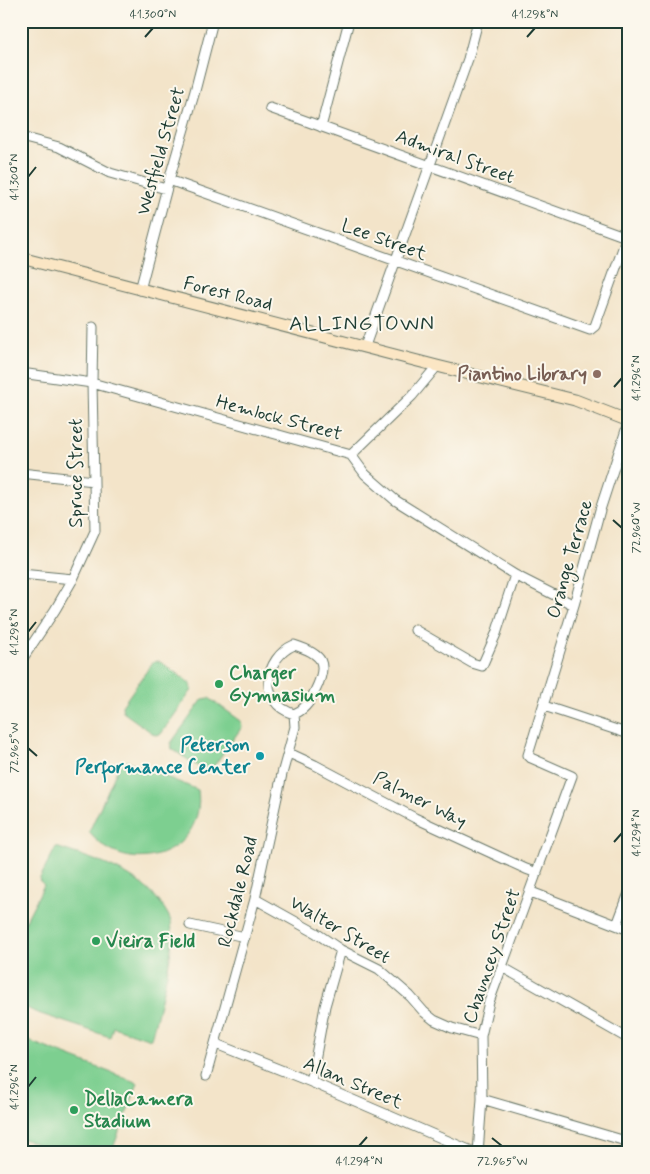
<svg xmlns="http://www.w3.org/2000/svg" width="650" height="1174" font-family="Mynerve,sans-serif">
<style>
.green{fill:#7dcf90;stroke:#4e8662}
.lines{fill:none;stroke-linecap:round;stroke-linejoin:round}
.street-casing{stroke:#697768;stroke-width:11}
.secondary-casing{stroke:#697768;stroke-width:13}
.street{stroke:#fff;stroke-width:9}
.secondary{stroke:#fbe6c4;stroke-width:11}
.ticks{fill:none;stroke:#1f3d34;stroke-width:2}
.education-dot{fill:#8d6e63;stroke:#fbf7ec;stroke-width:2}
.leisure-dot{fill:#2e9e5b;stroke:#fbf7ec;stroke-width:2}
.culture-dot{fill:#0f9aa8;stroke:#fbf7ec;stroke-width:2}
.labels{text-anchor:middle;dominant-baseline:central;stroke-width:4;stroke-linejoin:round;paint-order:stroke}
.street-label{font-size:19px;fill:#1f3d34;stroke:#fbf7ec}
.education-label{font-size:19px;font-weight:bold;fill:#785e54;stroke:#fbf7ec;text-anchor:end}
.leisure-label{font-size:19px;font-weight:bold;fill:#27864d;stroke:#fbf7ec;text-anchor:start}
.culture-label{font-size:19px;font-weight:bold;fill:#0d838f;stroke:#fbf7ec;text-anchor:end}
.quarter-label{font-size:21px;letter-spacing:1px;fill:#1f3d34;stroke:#fbf7ec}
.neatline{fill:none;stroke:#1f3d34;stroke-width:2}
.ticks-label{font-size:12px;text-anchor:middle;fill:#1f3d34}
</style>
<rect width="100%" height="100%" fill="#fbf7ec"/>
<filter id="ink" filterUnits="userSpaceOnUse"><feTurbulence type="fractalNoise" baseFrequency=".02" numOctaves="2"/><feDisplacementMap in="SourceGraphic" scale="10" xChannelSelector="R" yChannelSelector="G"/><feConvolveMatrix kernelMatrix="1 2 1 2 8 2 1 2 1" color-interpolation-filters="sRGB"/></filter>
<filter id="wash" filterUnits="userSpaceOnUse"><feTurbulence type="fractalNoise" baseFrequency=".0096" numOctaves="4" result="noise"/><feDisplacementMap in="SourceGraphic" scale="20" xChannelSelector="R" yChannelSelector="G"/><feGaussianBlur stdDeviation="1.12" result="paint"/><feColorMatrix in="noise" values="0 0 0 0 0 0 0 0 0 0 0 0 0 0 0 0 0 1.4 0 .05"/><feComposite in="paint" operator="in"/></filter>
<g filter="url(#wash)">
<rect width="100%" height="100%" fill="#f3e4c9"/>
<path class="green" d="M159 661 191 684 192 690 161 734 155 735 123 712 122 706 153 662Z
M209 698 241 721 242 727 211 770 205 771 172 749 171 743 203 699Z
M128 761 198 790C207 854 128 882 89 832L120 764Z
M56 847C95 860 140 872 164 908 167 913 170 917 171 922 176 951 158 1009 151 1039L113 1027 110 1037 35 1012 21 1005V930L44 885 39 880Z
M21 1038 138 1083 111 1153H60L21 1138Z"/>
</g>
<g filter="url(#ink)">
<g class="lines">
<g class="street-casing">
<path id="street" d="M270 108 629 238
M321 127 349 21
M21 137 59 147 110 173 166 189
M169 180 590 330 595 326 627 237
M140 290 169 180 195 91 213 21
M365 346 468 59 478 21
M21 373 92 383 351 455 365 474 395 500 515 575 574 605
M351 455 412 396 437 366
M21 473 94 481
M21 574 73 579
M415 630 472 663 482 666 496 634 515 575
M294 645C323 654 329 663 315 691 311 700 305 710 294 714 257 703 264 658 294 645Z
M21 661 55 610 73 579 95 531 92 383 93 327
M544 706 629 734
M289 753 315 765 415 818 526 869 537 873
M531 892 629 930
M255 899 316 933 341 950 379 969 410 996 424 1012 434 1020 452 1028 481 1036
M190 925 245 937
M617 925 629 893
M502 967 629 1039
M216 1044 311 1082 476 1153
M206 1076 255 899 282 774 295 727 294 714
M311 1082 325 1006 341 950
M482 1099 629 1142
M478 1153 482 1099 481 1036 489 1002 572 776 531 758 528 755 574 605 600 510 629 421"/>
</g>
<g class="secondary-casing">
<path id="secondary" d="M21 258 437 366 575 400 629 421"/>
</g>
<use href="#street" class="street"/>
<use href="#secondary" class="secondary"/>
</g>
</g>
<path class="ticks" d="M145 37 153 28M527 37 535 28M28 177 36 167M614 387 622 378M613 520 622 528M28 632 36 622M28 748 37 756M614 842 622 833M28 1087 36 1077M492 1138 502 1146M359 1146 367 1137"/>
<circle class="education-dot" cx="597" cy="374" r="5"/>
<g class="leisure-dot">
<circle cx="219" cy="684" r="5"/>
<circle cx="96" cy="941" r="5"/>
<circle cx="74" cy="1110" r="5"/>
</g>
<circle class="culture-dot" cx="260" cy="756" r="5"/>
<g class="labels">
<g class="street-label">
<text transform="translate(161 151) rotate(-74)">Westfield Street</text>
<text transform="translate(455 157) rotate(20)">Admiral Street</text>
<text transform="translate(384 240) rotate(20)">Lee Street</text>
<text transform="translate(228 294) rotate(14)">Forest Road</text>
<text transform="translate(279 418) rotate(15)">Hemlock Street</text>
<text transform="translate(76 473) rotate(-90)">Spruce Street</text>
<text transform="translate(570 559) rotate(-74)">Orange Terrace</text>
<text transform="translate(420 800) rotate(27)">Palmer Way</text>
<text transform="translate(238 892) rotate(-76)">Rockdale Road</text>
<text transform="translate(340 930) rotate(31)">Walter Street</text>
<text transform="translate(492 956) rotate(-71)">Chauncey Street</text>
<text transform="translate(353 1083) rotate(23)">Allan Street</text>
</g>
<g class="education-label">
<text x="587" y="374">Piantino Library</text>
</g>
<g class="leisure-label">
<text x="229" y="673">Charger<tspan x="229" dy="22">Gymnasium</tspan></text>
<text x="106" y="941">Vieira Field</text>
<text x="84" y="1099">DellaCamera<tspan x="84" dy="22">Stadium</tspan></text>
</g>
<g class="culture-label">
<text x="250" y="745">Peterson<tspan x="250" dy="22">Performance Center</tspan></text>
</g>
<g class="quarter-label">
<text x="362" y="324">ALLINGTOWN</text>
</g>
</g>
<rect width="650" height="1174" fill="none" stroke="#fbf7ec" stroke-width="55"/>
<rect x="28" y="28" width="594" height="1118" class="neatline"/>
<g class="ticks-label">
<text x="153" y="18">41.300°N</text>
<text x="535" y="18">41.298°N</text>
<text transform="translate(14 177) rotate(-90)" y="4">41.300°N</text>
<text transform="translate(636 378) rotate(-90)" y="4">41.296°N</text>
<text transform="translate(636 528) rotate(-90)" y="4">72.960°W</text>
<text transform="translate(14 632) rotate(-90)" y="4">41.298°N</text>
<text transform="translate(14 748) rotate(-90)" y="4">72.965°W</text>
<text transform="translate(636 833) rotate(-90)" y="4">41.294°N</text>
<text transform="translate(14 1087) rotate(-90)" y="4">41.296°N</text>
<text x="359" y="1165">41.294°N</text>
<text x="502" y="1165">72.965°W</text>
</g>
</svg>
